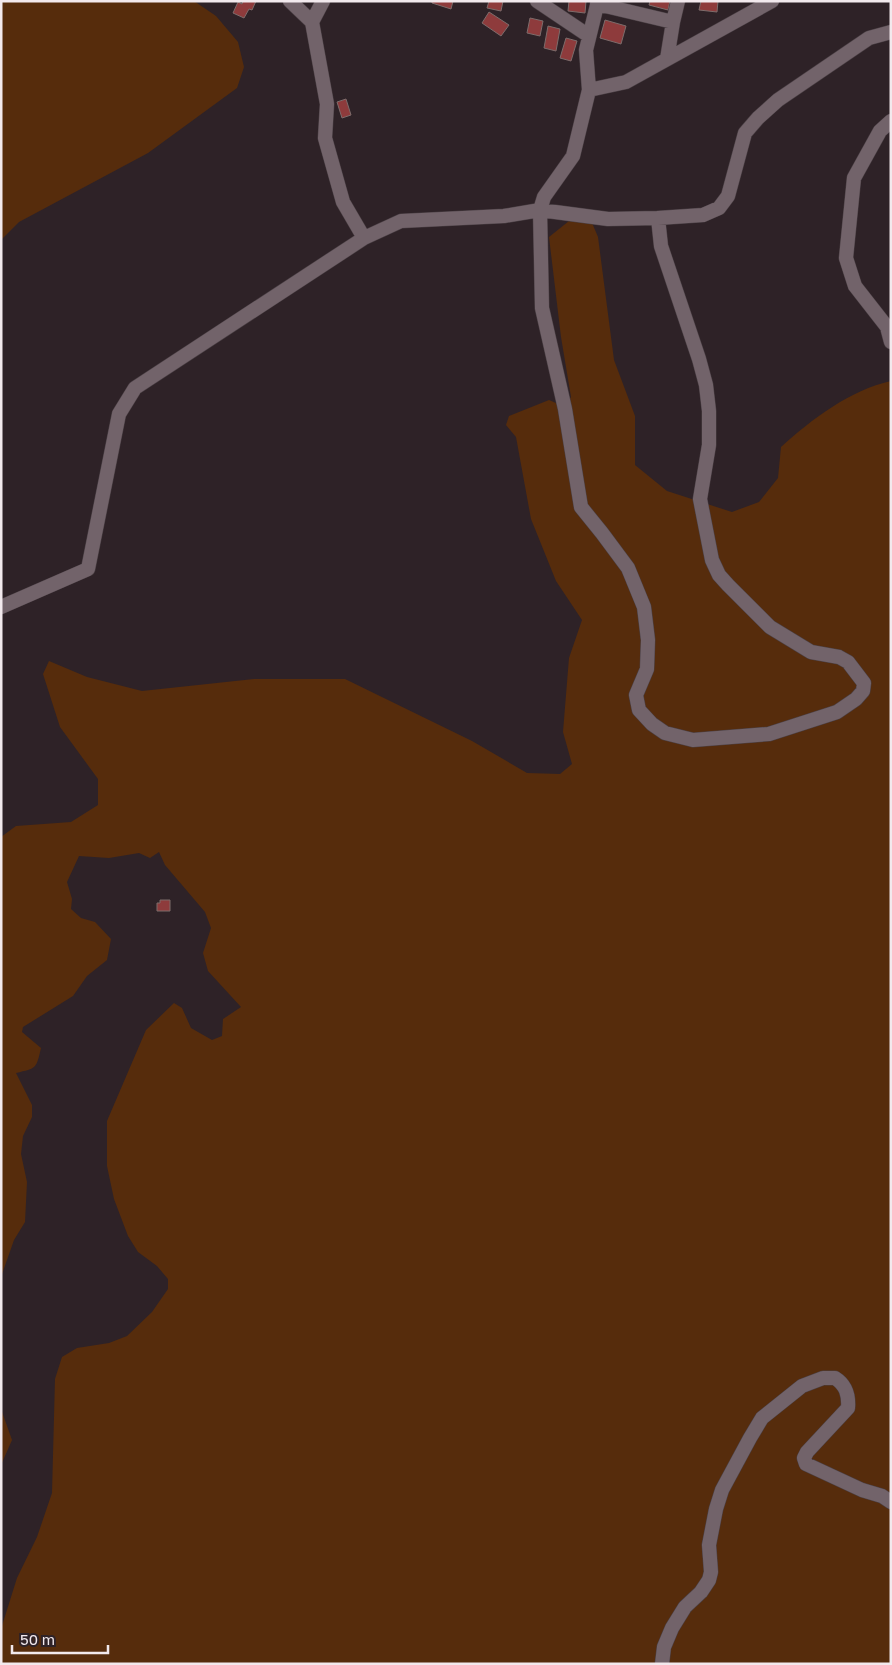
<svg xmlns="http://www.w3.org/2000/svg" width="892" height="1665" font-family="'Golos Text',sans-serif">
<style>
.green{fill:#562c0c}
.building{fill:#8e3b3c;stroke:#7d6c6b}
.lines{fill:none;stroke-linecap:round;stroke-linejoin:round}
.street-casing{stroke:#4b4045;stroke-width:15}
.street{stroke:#72636a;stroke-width:14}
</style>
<rect width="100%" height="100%" fill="#2e2227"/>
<path class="green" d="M1 1H194L216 16 238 42 244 67 237 88 148 153 19 222 1 240Z
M574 217 590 218 598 237 614 360 635 416V465L667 491 732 512 759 502 778 478 781 447C812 419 850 390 891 381V1664H1V1629L17 1578 37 1537 52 1493 55 1379 62 1357 77 1348 109 1343 127 1336 152 1312 168 1289V1279L157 1266 138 1252 128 1236 114 1199 107 1166V1121L146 1030 174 1003 182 1008 191 1028 212 1040 222 1036 223 1019 241 1007 208 971 203 953 211 928 205 912 165 865 159 852 150 858 139 853 109 858 79 856 67 882 72 899 71 909 81 918 95 922 111 939 107 960 87 976 73 996 23 1027 22 1032 41 1048C36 1069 37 1068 16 1073L32 1105V1117L23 1136 21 1154 27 1182 25 1222 14 1240 1 1277V837L16 826 71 822 98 805V779L60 727 43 674 49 661 87 677 142 691 254 679H345L472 741 527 773 560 774 572 764 563 732 569 658 582 620 556 581 531 519 516 437 506 425 509 416 549 400 565 407 571 397 561 337 549 237Z
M1 1409 12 1440 1 1465Z"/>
<path class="building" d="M243 1H256L252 10 249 9 244 18 233 13 238 2 242 4Z
M432 1H453L451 9 432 3Z
M489 1H503L501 11 487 8Z
M569 1H586L585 13 568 11Z
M650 1H670L668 10 649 5Z
M701 1H718L717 12 699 10Z
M489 12 509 25 501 36 482 23Z
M530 18 543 21 540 36 527 33Z
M605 20 626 26 621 44 600 38Z
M548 26 560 29 556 51 544 48Z
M566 38 577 41 571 61 560 58Z
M346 99 351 115 342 118 337 102Z
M160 900H170V911H157V903H160Z"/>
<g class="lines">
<g class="street-casing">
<path id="street" d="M290 1 312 22 327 104 325 138 343 202 364 238
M537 1 589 36
M598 1 586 50 589 90 573 156 544 197 540 210 542 308 565 409 581 507 602 533 628 568 644 607 648 640 647 669 636 695 639 710 652 724 665 733 693 740 769 734 837 712 856 699 863 691 864 683 848 662 839 657 811 652 770 627 728 585 719 575 712 560 700 499 709 445V411L706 385 699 359 661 246 658 218
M597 4 673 22
M312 22 323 1
M667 59 673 22 678 1
M589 90 626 82 772 1
M891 121 880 131 854 178 846 258 855 286 887 327 891 342
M1 607 88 569 119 414 135 388 364 238 401 221 504 216 540 210 608 219 658 218 703 215 719 208 728 196 745 133 758 118 778 100 869 38 891 32
M662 1664 664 1647 672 1628 685 1607 701 1592 709 1580 711 1572 709 1545 716 1509 722 1490 750 1438 762 1418 802 1386 823 1378H835C846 1385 849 1395 848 1408L807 1452 804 1458 806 1464 862 1490 882 1496 891 1502"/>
</g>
<use href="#street" class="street"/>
</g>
<rect width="892" height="1665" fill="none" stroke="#f2e9ed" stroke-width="5"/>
<path d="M12 1645v8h96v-8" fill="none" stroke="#f2e9ed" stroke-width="2.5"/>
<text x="20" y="1645" font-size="15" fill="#f2e9ed" stroke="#2e2227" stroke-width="4" paint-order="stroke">50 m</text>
</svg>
